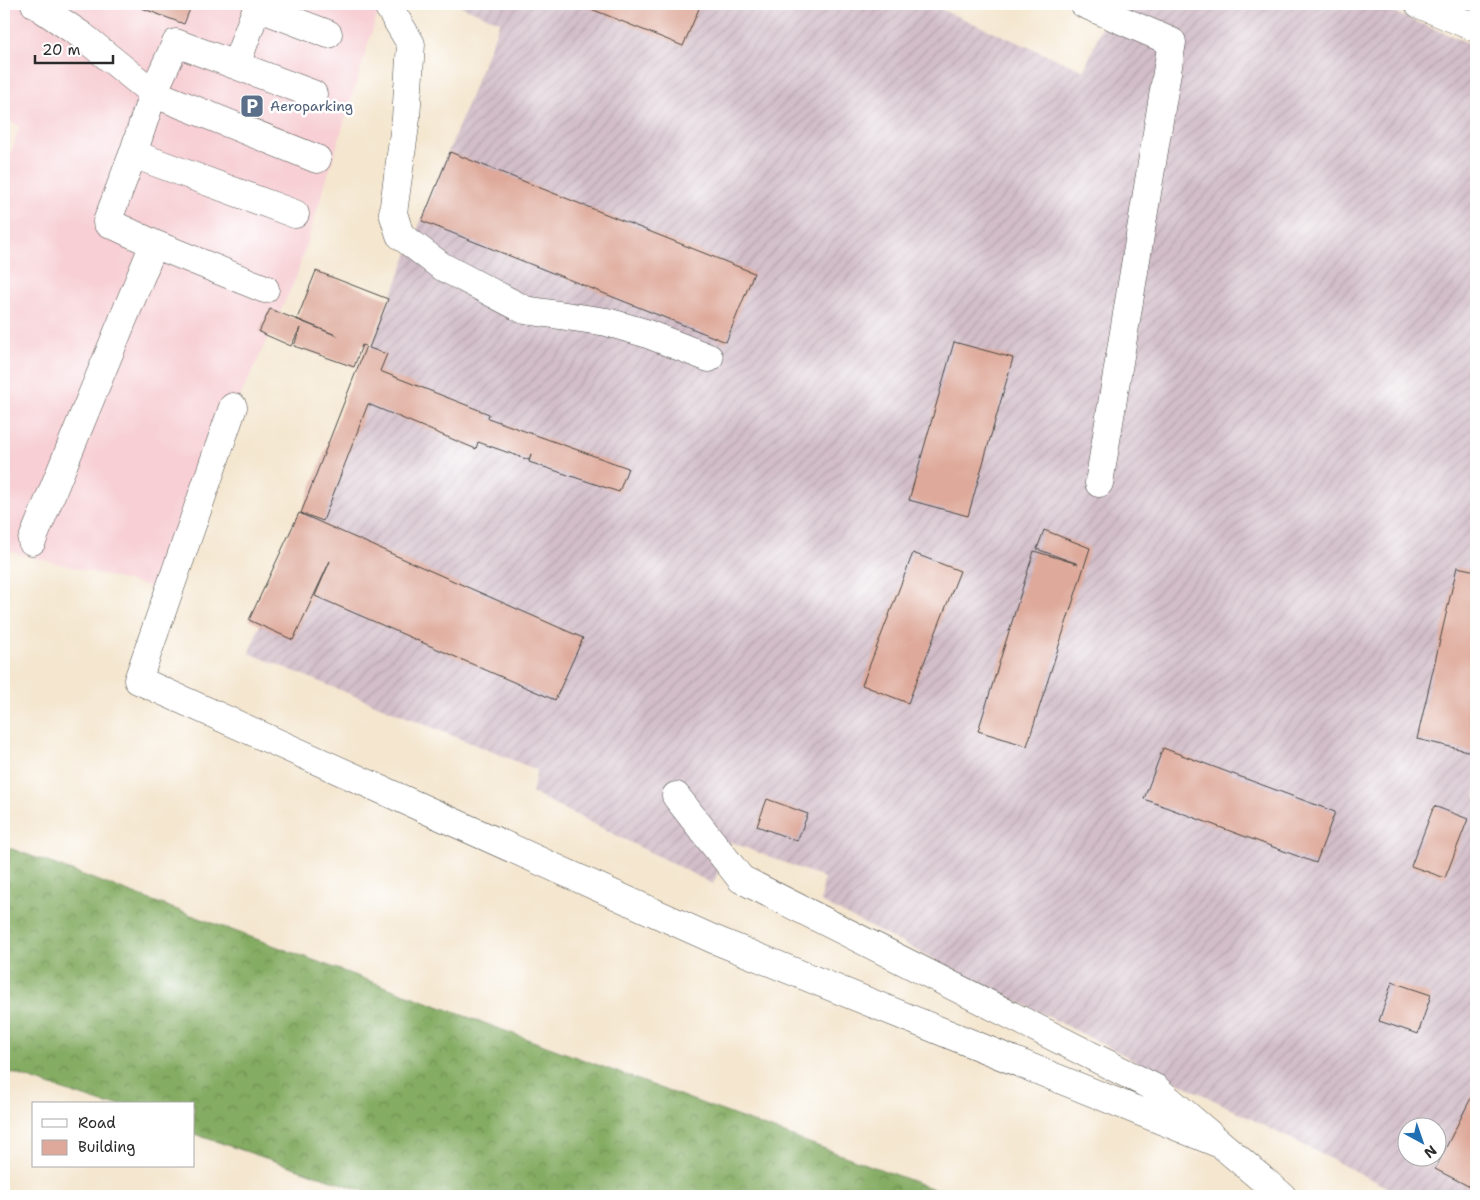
<svg xmlns="http://www.w3.org/2000/svg" width="1480" height="1200" font-family="'Shantell Sans',sans-serif">
<style>
.built{fill:#f7cfd4}
.industrial{fill:url(#industrial-furrows);fill-rule:evenodd}
.forest{fill:url(#forest-crowns);stroke:#586c46}
.building{fill:#dea99a}
.lines{fill:none;stroke-linecap:round;stroke-linejoin:round}
.minor-casing{stroke:#494744;stroke-width:29}
.minor{stroke:#fff;stroke-width:28}
.labels{text-anchor:middle;dominant-baseline:central;stroke-width:5;stroke-linejoin:round;paint-order:stroke}
.service-label{font-size:14px;fill:#4e5e75;stroke:#fff;text-anchor:start}
</style>
<defs>
<pattern id="industrial-furrows" width="10" height="10" patternUnits="userSpaceOnUse" patternTransform="scale(1.25)"><rect width="10" height="10" fill="#d2bdc8"/><path d="M-1 1l2-2M0 10L10 0M9 11l2-2" fill="none" stroke="#b4a3ac"/></pattern>
<pattern id="forest-crowns" width="20" height="18" patternUnits="userSpaceOnUse" patternTransform="scale(1.25)"><rect width="20" height="18" fill="#84ac62"/><path d="M2 6a3 3 0 1 1 6 0M12 15a3 3 0 1 1 6 0" fill="none" stroke="#6c8c51"/></pattern>
</defs>
<rect width="100%" height="100%" fill="#fff"/>
<filter id="ink" filterUnits="userSpaceOnUse"><feTurbulence type="fractalNoise" baseFrequency=".02" numOctaves="2"/><feDisplacementMap in="SourceGraphic" scale="10" xChannelSelector="R" yChannelSelector="G"/><feConvolveMatrix kernelMatrix="1 2 1 2 8 2 1 2 1" color-interpolation-filters="sRGB"/></filter>
<filter id="wash" filterUnits="userSpaceOnUse"><feTurbulence type="fractalNoise" baseFrequency=".0096" numOctaves="4" result="noise"/><feDisplacementMap in="SourceGraphic" scale="20" xChannelSelector="R" yChannelSelector="G"/><feGaussianBlur stdDeviation="1.12" result="paint"/><feColorMatrix in="noise" values="0 0 0 0 0 0 0 0 0 0 0 0 0 0 0 0 0 1.4 0 .05"/><feComposite in="paint" operator="in"/></filter>
<g filter="url(#wash)">
<rect width="100%" height="100%" fill="#f4e6cf"/>
<path class="built" d="M4 4H364L379 9 296 278 151 587 4 550V176L19 127 4 116Z"/>
<path class="industrial" d="M455 4H929L1084 71 1111 4H1373L1476 46V1196H1404L821 902 824 878 731 842 713 884 532 793 537 770 249 653 500 22ZM1408 1128H1438V1158H1408Z"/>
<path class="forest" d="M4 847V846L953 1196H379L194 1134V1104H105L4 1070Z"/>
<g id="blocks">
<path class="building" d="M131 4H192L184 24Z
M579 4H701L683 46Z
M450 152 754 273 726 342 422 221Z
M316 271 388 299 369 348 387 354 380 371 489 414 488 418 628 468 619 492 529 462 531 454 529 460 478 442 476 449 368 404 323 521 301 513 366 346 362 345 354 367 294 346 300 328 291 346 259 332 270 309 338 336 297 319Z
M954 342 1013 358 968 516 909 500Z
M299 513 583 638 555 700 315 596 330 561 293 640 249 620Z
M1044 530 1090 548 1027 746 978 731 1034 551 1078 564 1037 549Z
M913 553 960 571 908 703 862 685Z
M1457 567 1476 571V753L1417 739Z
M1163 748 1335 812 1316 863 1144 799Z
M767 799 808 814 797 841 757 826Z
M1434 806 1468 819 1445 878 1411 866Z
M1392 982 1431 995 1418 1034 1379 1021Z
M1476 1088V1190L1435 1169Z"/>
</g>
</g>
<g filter="url(#ink)">
<use href="#blocks" fill-opacity="0" stroke="#494744" stroke-width="1"/>
<g class="lines">
<g class="minor-casing">
<path id="minor" d="M35 4 81 35 153 93 317 159
M387 4 411 44 406 118 393 213 400 235 441 266 525 310 607 322 645 333 709 358
M1084 4 1172 42 1099 483
M1419 4 1476 28
M236 65 257 7 328 34
M295 214 133 154 153 93 176 43 313 94
M154 244 265 289
M233 407 138 680 713 939 1220 1144
M32 541 154 244 107 222 133 154
M676 796 741 879 1155 1088 1282 1196"/>
</g>
<use href="#minor" class="minor"/>
</g>
</g>
<defs>
<g id="parking-square" transform="scale(1.25)"><rect x="-9" y="-9" width="18" height="18" rx="4" fill="#5c6f8a" stroke="#fff"/><path d="M-3.5-5.5H1a3.5 3.5 0 0 1 0 7H-1V5.5H-3.5ZM-1-3.4V-.6H.8a1.4 1.4 0 0 0 0-2.8Z" fill="#fff"/></g>
</defs>
<g fill-rule="evenodd">
<use href="#parking-square" x="252" y="106"/>
</g>
<g class="labels">
<g class="service-label">
<text x="270" y="106">Aeroparking</text>
</g>
</g>
<rect width="1480" height="1200" fill="none" stroke="#fff" stroke-width="20"/>
<rect x="32" y="1102" width="162" height="65" fill="#ffffff" stroke="#aaaaaa"/>
<rect x="42" y="1119" width="25" height="8" fill="#ffffff" stroke="#aaaaaa"/>
<text x="78" y="1128" font-size="15" fill="#2b2b2b">Road</text>
<rect x="42" y="1140" width="25" height="15" fill="#dea99a" stroke="#aaaaaa"/>
<text x="78" y="1152" font-size="15" fill="#2b2b2b">Building</text>
<g transform="translate(1422 1142) rotate(140)"><circle r="24" fill="#ffffff" stroke="#aaaaaa"/>
<path d="M0-4L9 19L0 12L-9 19Z" fill="#1f6fb2"/>
<text y="-8" font-size="14" font-weight="bold" text-anchor="middle" fill="#2b2b2b">N</text>
</g>
<path d="M35 55v8h78v-8" fill="none" stroke="#2b2b2b" stroke-width="2.5"/>
<text x="42" y="55" font-size="15" fill="#2b2b2b" stroke="#ffffff" stroke-width="4" paint-order="stroke">20 m</text>
</svg>
